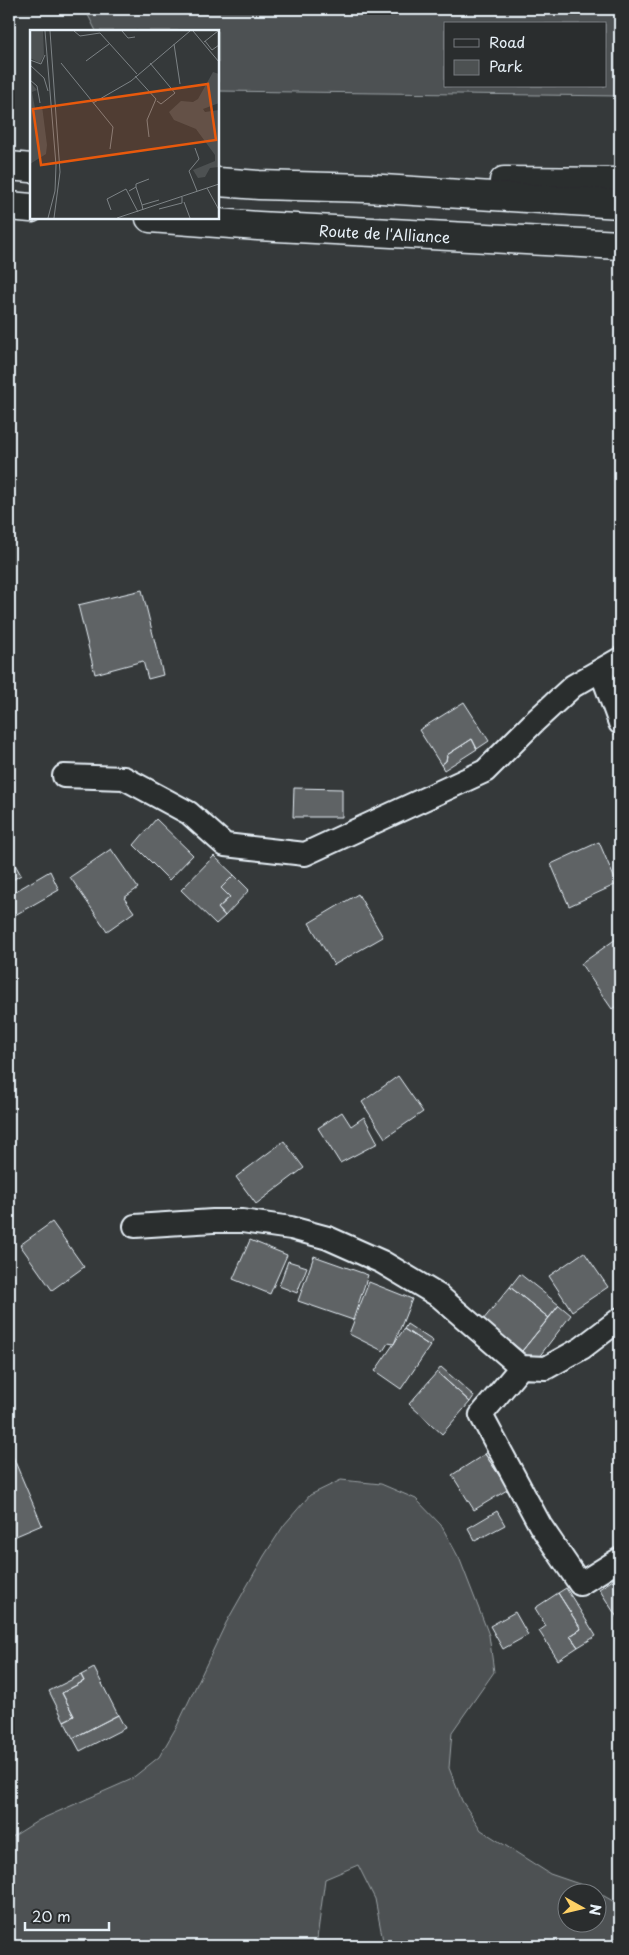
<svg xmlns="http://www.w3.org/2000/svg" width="629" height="1955" font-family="'Playpen Sans',sans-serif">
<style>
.green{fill:#4d5152;stroke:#9aa1a5;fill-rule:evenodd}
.building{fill:#5f6365;stroke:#e8f1f8}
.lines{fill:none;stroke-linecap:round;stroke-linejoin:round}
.minor-casing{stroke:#e8f1f8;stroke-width:26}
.trunk-casing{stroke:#e8f1f8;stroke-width:31}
.minor{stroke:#2a2d2e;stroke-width:22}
.trunk{stroke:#2a2d2e;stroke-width:28}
.labels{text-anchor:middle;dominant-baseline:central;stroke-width:4.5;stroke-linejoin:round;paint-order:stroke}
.street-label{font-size:15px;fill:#e8f1f8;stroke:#2a2d2e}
.inset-road{fill:none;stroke:#7d8386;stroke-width:1}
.view{fill:#e8590c;fill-opacity:0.15;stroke:#e8590c;stroke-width:2.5}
.inset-edge{fill:none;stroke:#e8f1f8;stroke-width:2.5}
</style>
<rect width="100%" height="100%" fill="#35393a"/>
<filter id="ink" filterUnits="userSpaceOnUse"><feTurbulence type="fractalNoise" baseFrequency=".02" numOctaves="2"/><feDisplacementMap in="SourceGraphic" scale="10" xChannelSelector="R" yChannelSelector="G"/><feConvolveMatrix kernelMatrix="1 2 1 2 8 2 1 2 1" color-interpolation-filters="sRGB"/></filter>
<g filter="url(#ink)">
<path class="green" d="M85 9H620V96L218 91V31H96ZM445 24H605V86H445Z
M341 1480 381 1484 416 1499 441 1525 460 1560 489 1635 494 1672 452 1732 449 1768 462 1801 481 1830 550 1874 588 1887 620 1905V1946H384L375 1899 358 1865 325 1879 316 1946H9V1839L39 1820 130 1780 159 1757 177 1726 226 1623 264 1556 284 1525 310 1495ZM566 1892H596V1922H566Z"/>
<path class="building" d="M142 590 163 675 148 679 143 661 95 674 78 605Z
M464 702 489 741 477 749 472 739 447 755 446 761 441 765 419 730Z
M472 739 477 749 444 770 441 765 446 761 447 755Z
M294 788 342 789V817H293Z
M156 819 193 855 169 880 134 845Z
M599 842 617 884 569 906 551 864Z
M111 849 138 888 124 898 134 912 107 931 70 877Z
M9 854 21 875 9 882Z
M214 856 234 875 221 888 230 897 218 908 225 916 216 924 181 890Z
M50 871 59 890 15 915 9 905V895Z
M234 875 249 890 225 916 218 908 230 897 221 888Z
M358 894 383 937 334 965 309 923Z
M620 936V1003L612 1009 581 964Z
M398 1076 423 1112 385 1138 362 1102Z
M342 1112 351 1126 364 1117 378 1143 340 1163 318 1128Z
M284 1141 304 1168 256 1204 236 1177Z
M52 1222 84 1267 52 1290 20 1245Z
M250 1240 287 1255 270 1294 233 1279Z
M584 1252 608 1287 572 1311 549 1276Z
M314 1256 368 1275 353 1320 298 1301Z
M288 1261 307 1267 297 1293 279 1286Z
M520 1274 559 1305 549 1318 510 1287Z
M369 1282 412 1299 394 1344 388 1343 383 1351 349 1334Z
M510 1287 549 1318 522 1351 483 1320Z
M559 1305 571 1315 535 1362 522 1351Z
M407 1324 433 1341 430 1346 404 1329Z
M404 1329 430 1346 401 1389 375 1371Z
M441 1367 474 1396 470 1402 437 1372Z
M437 1372 470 1402 442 1434 409 1404Z
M490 1451 505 1476 501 1478 485 1454Z
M485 1454 501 1478 505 1476 512 1487 474 1510 452 1475Z
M13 1457 42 1525 9 1539V1458Z
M497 1511 505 1525 475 1541 468 1528Z
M619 1574 620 1576V1591L613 1580Z
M613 1580 620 1591V1622L599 1589Z
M566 1588 596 1636 578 1647 570 1636 581 1629 558 1593Z
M558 1593 581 1629 570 1636 578 1647 558 1660 539 1631 546 1626 535 1608Z
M515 1612 528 1635 503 1649 490 1626Z
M94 1668 118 1715 73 1738 64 1721 74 1716 62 1693 84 1681 81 1675Z
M81 1675 84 1681 62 1693 74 1716 64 1721 49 1691Z
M118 1715 125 1728 80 1751 73 1738Z"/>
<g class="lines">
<g class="minor-casing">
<path id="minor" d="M601 671 620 723
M64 776 124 778 189 813 225 845 305 854 485 771 534 722 573 686 620 659
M135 1226 213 1221H242L291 1228 328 1238 382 1262 439 1296 521 1367 546 1368 582 1348 620 1319
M521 1367 481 1415 540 1525 580 1584 620 1559"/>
</g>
<g class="trunk-casing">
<g id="trunk">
<path d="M9 166 31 168"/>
<path d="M504 181 620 182"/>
<path d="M218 182 259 185 367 188 620 204"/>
<path d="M9 206 31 208"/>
<path id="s1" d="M150 218 258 226 620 245"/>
</g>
</g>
<use href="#minor" class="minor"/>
<use href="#trunk" class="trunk"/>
</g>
</g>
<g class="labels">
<g class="street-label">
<text stroke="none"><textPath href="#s1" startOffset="235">Route de l'Alliance</textPath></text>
</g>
</g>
<g transform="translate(30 30)">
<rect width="189" height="189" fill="#35393a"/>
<path d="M0 1H13L14 25 10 33 0 28ZM183 42 189 44V73L173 79 175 82 189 80V137L180 138 175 147 168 148 163 140 185 131V125L166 99 144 90 139 82 151 71 163 72 168 69ZM0 52 7 60 2 62 5 78 12 76 17 115 16 124 0 134Z" fill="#4d5152"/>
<path class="inset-road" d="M15 1 26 135 25 161 18 188M20 1 30 142 24 188M44 1 50 6 70 3 107 44M92 1 98 8 105 7M163 1 189 32M175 11 182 20 189 15M174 12 188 1M144 14 150 54M0 30 11 34 15 25M56 31 79 14M31 33 83 97 80 119M120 33 145 63 131 74 127 71M0 35 14 48 18 61M105 46 126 69 117 90 119 107M0 50 7 56 10 73M63 73 101 51 160 1M165 118 169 129 159 141 167 161M106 157V154L119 149M177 158 189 180M99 161 106 157 112 175M154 172 160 188M129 179 152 173V167M81 180 77 169 96 159 108 182M113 180 112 175 129 170M87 188 189 154"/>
<path class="view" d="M178 54 186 110 11 135 3 79Z"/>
<rect width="189" height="189" class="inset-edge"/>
</g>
<rect width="629" height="1955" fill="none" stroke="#2a2d2e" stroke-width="30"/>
<rect x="15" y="15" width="599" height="1925" fill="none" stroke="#e8f1f8" stroke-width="2" filter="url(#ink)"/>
<rect x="444" y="22" width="162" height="65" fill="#2a2d2e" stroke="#767b7f"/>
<rect x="454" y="39" width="25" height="8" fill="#2a2d2e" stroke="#767b7f"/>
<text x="489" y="48" font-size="15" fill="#e8f1f8">Road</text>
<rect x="454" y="60" width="25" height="15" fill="#4d5152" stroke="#767b7f"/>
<text x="489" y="72" font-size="15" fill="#e8f1f8">Park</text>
<g transform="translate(582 1908) rotate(98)"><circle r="24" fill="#2a2d2e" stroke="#767b7f"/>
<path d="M0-4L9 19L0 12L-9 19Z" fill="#ffd166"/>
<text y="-8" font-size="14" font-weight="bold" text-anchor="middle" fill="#e8f1f8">N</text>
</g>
<path d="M25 1922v8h84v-8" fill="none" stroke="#e8f1f8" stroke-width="2.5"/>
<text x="32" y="1922" font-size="15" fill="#e8f1f8" stroke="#2a2d2e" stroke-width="4" paint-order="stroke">20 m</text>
</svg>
